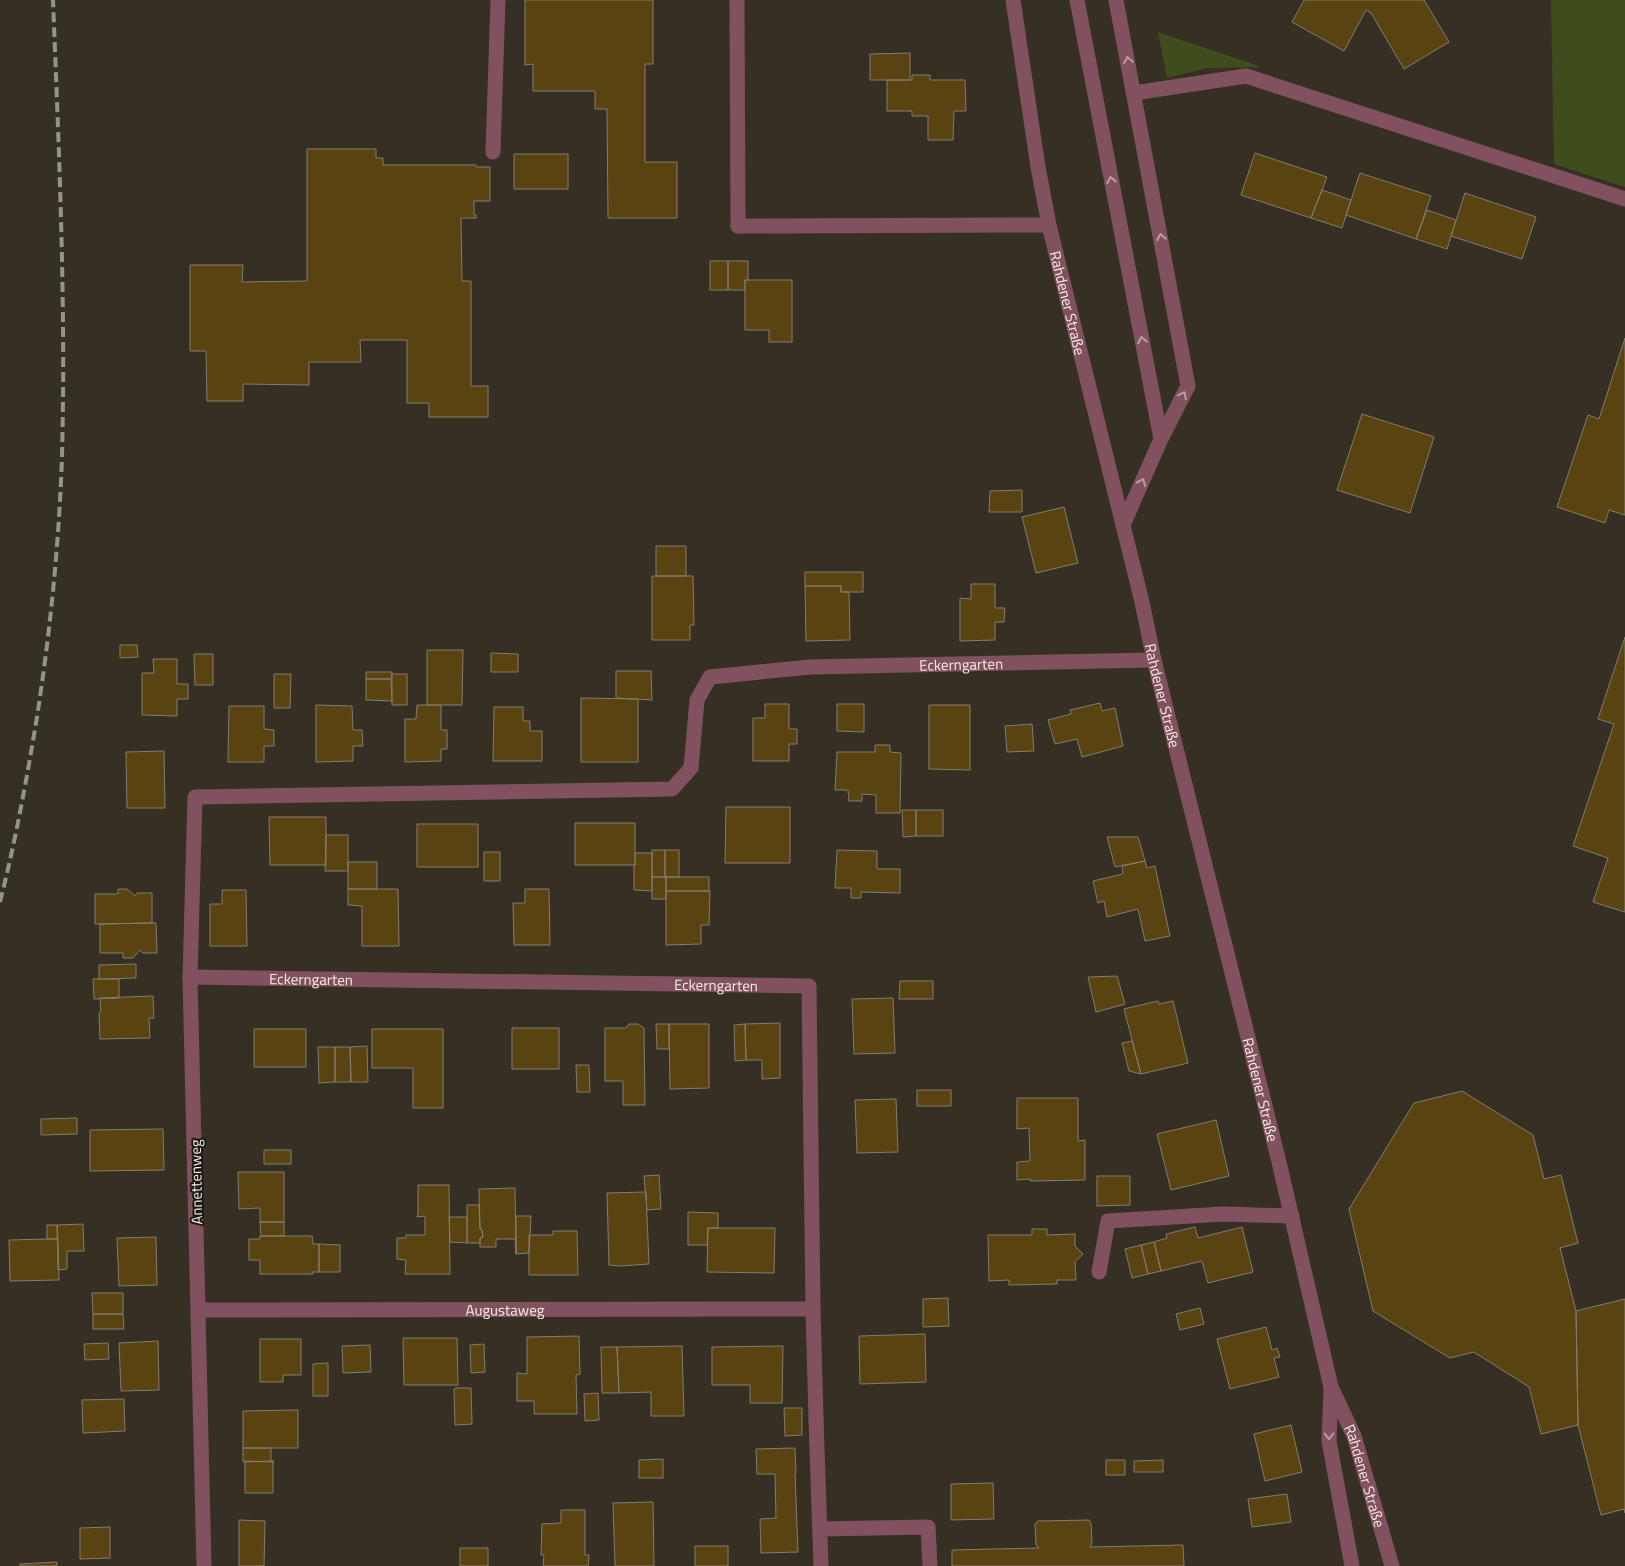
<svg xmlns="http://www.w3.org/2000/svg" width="1625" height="1566" font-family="'Titillium Web',sans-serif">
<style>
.green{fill:#3f4d1c}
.building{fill:#594310;stroke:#837c6f}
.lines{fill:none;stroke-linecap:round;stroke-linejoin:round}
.service{stroke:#82515f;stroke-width:15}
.minor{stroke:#82515f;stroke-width:15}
.rail{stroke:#98938a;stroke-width:4;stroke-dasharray:10 5;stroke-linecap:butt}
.oneway{stroke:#ba9fa2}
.labels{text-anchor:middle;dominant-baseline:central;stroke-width:4;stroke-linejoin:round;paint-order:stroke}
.street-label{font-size:15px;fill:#f1ede5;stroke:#1b1813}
</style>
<rect width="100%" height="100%" fill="#363024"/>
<path class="green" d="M1551 0H1625V187L1554 164Z
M1158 32 1262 67 1207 68 1167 78Z"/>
<path class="building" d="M525 0H653V64H645V162H677V218H608L607 109H595V91H533V64L525 65Z
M1304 0H1424L1449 42 1404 69 1371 13 1366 10 1344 51 1292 22Z
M910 53V80H870V54Z
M912 75H930V80H965L966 111H954L953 140H928V116H912V111H887V80H912Z
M307 149H376V158H383V165H476V167H490V201H474V215H476V218H461L462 281H471V386H488V417H429V403H407V340H360L361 362H309V385L243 384V401H207L206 351H190V265H243L242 282 307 281Z
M1255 153 1327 177 1311 218 1241 195Z
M514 154H568V189H514Z
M1360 173 1431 196 1416 239 1346 215Z
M1322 190 1351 200 1342 228 1311 218Z
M1465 193 1536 217 1522 259 1451 236Z
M1427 210 1456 220 1447 249 1416 239Z
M710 261H728V290H710Z
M728 261H748V280H745V290H728Z
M745 280H792V342H769V330H745Z
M1625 338V515L1609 510 1605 523 1557 507 1588 415 1599 419Z
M1362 414 1434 437 1410 513 1337 490Z
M1022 490V512H989L990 491Z
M1064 507 1078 563 1036 573 1022 517Z
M656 546H686V576H656Z
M805 572H863V592H841V586H805Z
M652 576H693L694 625H690V640H652Z
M971 584H995V608H1005L1004 622H995V640L960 641V598L971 599Z
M805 586H841V592H849L850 640 806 641Z
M1625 637V912L1593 902 1608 858 1573 846 1614 724 1598 719Z
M120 645H137L138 657 120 658Z
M427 650H463L462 705H427Z
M491 653 518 654V672H491Z
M194 654H213V685H195Z
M153 659H177V684H188V699H177V716L142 715V673H154Z
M616 671H651L652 700 616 698Z
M366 672H392L391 679H366Z
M274 674H291L290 708H274Z
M392 674H407V705H392Z
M366 679H391L392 701 366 700Z
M581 698 638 699V762H581Z
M1100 703 1102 711 1115 708 1123 746 1082 757 1077 739 1055 744 1048 720 1071 714 1070 710Z
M765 704H789V729H797V744H789V761H753V718H765Z
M837 704H864V732L837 731Z
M316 705 352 706 353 730H362L363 746H353V761L316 762Z
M417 705H441V730H447V749H441V761L405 762V719H416Z
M929 705H970V770L929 769Z
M229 706H264V729L274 730V746H264V762H228Z
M494 707H523V721H530V731H542V761H493Z
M1032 724 1034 751 1007 752 1005 726Z
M875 745H890V752L901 753 900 813H876V795L862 794V801H849L848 790H835L837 752H875Z
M164 751 165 808H127L126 752Z
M726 807H790V863H725Z
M902 810H916V836L903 837Z
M916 810H943V836H916Z
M269 817H326V865H270Z
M575 823H635V865H575Z
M417 824H478V867H417Z
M326 835H348V871H325Z
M1107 837H1138L1145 861 1115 867Z
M652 850H665V877H652Z
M665 850H679V877H665Z
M837 850 877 851V869H900V893L861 892V898H851V888H835Z
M484 852H500V881H484Z
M635 853H652V891L634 890V865H635Z
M1145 861 1147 868 1155 866 1170 936 1145 941 1138 909 1107 917 1104 901 1098 903 1093 881 1123 874 1122 866Z
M348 862H377V889H348Z
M652 877H666V899H652Z
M666 877H709V891H666Z
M118 889H127L135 896 137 893H152V923L95 924V894H118Z
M348 889H398L399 946H362V906L348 905Z
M525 889H549L550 945H514L513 903H525Z
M222 890H246L247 946H210V904H222Z
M666 891H710L709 925H701V944L666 945Z
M152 923H156L157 953H143L140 950 133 958H123V953H100V924Z
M136 964V978L99 979V965Z
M1117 976 1125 1004 1096 1012 1088 977Z
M93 979H119V998L94 999Z
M900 981H933V999H899Z
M153 996 154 1018H149L150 1038 100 1039 99 1013 101 1012 100 998Z
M893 998 895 1053 854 1054 852 999Z
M1158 1001 1159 1004 1173 1001 1188 1063 1141 1074 1124 1009Z
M780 1023V1078L762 1079V1060H746L745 1024Z
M629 1024H638L644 1028 645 1105H623V1081H605V1028H626Z
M656 1024H669V1049H657Z
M669 1024H709V1088L670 1089Z
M745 1024 746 1060 735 1061 734 1025Z
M512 1028H559V1069H512Z
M254 1029H306V1067H254Z
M372 1029H443V1108H413V1068H372Z
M1132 1041 1141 1074 1129 1071 1122 1043Z
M367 1046 368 1082H351L350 1047Z
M318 1047H335V1082L319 1083Z
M335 1047H350L351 1082H335Z
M576 1065H589L590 1092H577Z
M917 1090H951V1106H917Z
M1462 1091 1533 1135 1544 1179 1561 1175 1578 1243 1560 1248 1576 1311 1578 1425 1541 1434 1529 1387 1474 1352 1450 1358 1373 1311 1349 1209 1414 1103Z
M1017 1098H1078V1141L1085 1140V1180L1030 1181V1179L1017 1180V1162L1030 1161 1029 1128 1017 1129Z
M896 1099 898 1152 857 1153 855 1100Z
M77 1118V1134L41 1135V1119Z
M1216 1120 1229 1176 1171 1190 1157 1134Z
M163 1129 164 1170 90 1171V1130Z
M264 1150H291V1164H264Z
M238 1172H284V1222H260V1208L239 1209Z
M659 1175 661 1209 647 1210 644 1176Z
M1097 1176H1130V1205L1097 1206Z
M418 1185H449L450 1274H405L406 1260 397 1259V1238H406V1235H425V1216L417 1217 418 1214Z
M515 1188 516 1254 515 1239H496V1247H480V1238L483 1237 482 1230 480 1229 479 1189Z
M645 1192H646L649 1264 620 1266 609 1265 607 1193Z
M467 1205H479L480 1229 482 1230 483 1237 480 1238V1243H467Z
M688 1212 718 1213V1228H708L707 1245H688Z
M516 1216H531L529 1253 516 1254Z
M449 1217H467V1243L450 1242Z
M260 1222H284V1236H261Z
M83 1224 84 1251H67V1269L58 1270 57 1225Z
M47 1225H57L58 1239H47Z
M1195 1227 1198 1238 1242 1227 1253 1272 1208 1283 1202 1261 1161 1271 1154 1242 1167 1238 1166 1234Z
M708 1228H775L774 1273 707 1272Z
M1032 1229H1047V1235L1075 1234V1246L1083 1254 1075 1262 1076 1280H1057V1284L1009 1285V1280L989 1281 988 1235H1032Z
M553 1231H577L578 1275H529V1235H553Z
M260 1236H312L313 1244H319V1272H312L313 1274H260V1260H249V1239H260Z
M156 1237 157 1285 119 1286 117 1238Z
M47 1239H58L59 1280 10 1281 9 1240Z
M1154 1242 1161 1271 1148 1274 1141 1245Z
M319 1244 340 1245V1272H319Z
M1141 1245 1148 1274 1132 1278 1125 1249Z
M92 1293H123V1314H93Z
M948 1298 949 1326 923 1327V1299Z
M1625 1299V1513L1624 1509 1601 1515 1578 1425 1576 1311Z
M1200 1308 1204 1324 1180 1330 1176 1314Z
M93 1314H123L124 1329H93Z
M1266 1327 1272 1350 1277 1348 1280 1357 1274 1358 1279 1377 1230 1389 1217 1339Z
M925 1334 926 1382 860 1384 859 1336Z
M579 1336 580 1374 576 1375 577 1414H534V1401H517V1373L527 1374V1337Z
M403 1338H457L458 1385H404Z
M260 1339H301V1375H283V1382H260Z
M158 1341 159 1390 121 1391 119 1343Z
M108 1343 109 1359 85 1360 84 1344Z
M484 1344 485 1372 471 1373 470 1345Z
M370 1345 371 1372 343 1373 342 1346Z
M682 1346 684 1416H651V1392L619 1393 617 1347Z
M783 1346 782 1403H750V1385H712V1347Z
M601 1347H617L619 1393H602Z
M328 1363V1396H313V1364Z
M456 1388H471L472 1424 455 1425 454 1389Z
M598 1393 599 1420 585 1421 584 1394Z
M124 1399 125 1431 83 1433 82 1400Z
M784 1408H802V1435L785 1436Z
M298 1410V1448H243V1411Z
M1291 1425 1302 1472 1265 1481 1254 1434Z
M243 1448H271V1461H274L243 1462Z
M795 1448 796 1473H795L798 1552 761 1553 760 1519 776 1518 775 1474H757L756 1449Z
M663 1459V1478H639V1460Z
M1106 1460H1125V1475H1106Z
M1163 1460V1472H1134V1461Z
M245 1461 273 1462V1493H245Z
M993 1483 994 1519 951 1520V1484Z
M1287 1494 1291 1522 1252 1527 1248 1499Z
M653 1502 654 1566H615L613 1503Z
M561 1510H585V1555H589L588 1566H543L544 1555H541L542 1524 561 1523Z
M239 1520 265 1521 264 1566H239Z
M1089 1520 1091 1523 1092 1543 1090 1547 1183 1545 1184 1566H952V1550L1039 1548 1036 1545 1035 1524 1038 1521Z
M110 1527V1558L80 1559V1528Z
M695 1546H728V1566H695Z
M460 1548H488V1566H460Z
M57 1562V1566H20V1564Z"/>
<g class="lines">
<path class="service" d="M737 0 738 226
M1077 0 1161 439
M1116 0 1188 386 1161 439 1123 525
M1134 93 1246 76 1625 199
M493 152 498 0
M1099 1272 1108 1221 1223 1214 1292 1216
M816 1419 821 1566
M820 1529 928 1527 930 1566"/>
<g class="minor">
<path id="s1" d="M1013 0 1038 167 1049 225 1142 602 1154 660 1279 1162 1331 1387 1354 1436 1392 1566"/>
<path d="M738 226 1049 225"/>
<path id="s2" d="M190 977 809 986 813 1309 816 1419"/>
<path id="s3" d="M199 1310 813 1309"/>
<path d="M1331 1389 1329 1441 1352 1566"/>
<path id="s4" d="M204 1566 190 977 195 797 672 789 691 768 697 700 710 677 810 667 1154 660"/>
</g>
<path class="rail" d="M0 902C15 843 26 783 36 723 50 635 59 545 62 456 66 304 59 152 53 0"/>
</g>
<defs><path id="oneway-chevron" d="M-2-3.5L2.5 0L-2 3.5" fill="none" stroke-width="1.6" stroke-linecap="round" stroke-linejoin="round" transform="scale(1.25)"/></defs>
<g class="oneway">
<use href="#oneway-chevron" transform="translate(1128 60) rotate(-100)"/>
<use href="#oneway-chevron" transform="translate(1111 180) rotate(-101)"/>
<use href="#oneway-chevron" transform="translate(1161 237) rotate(-100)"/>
<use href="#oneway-chevron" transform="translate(1142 340) rotate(-101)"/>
<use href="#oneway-chevron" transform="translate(1183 395) rotate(-64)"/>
<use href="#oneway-chevron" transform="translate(1142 482) rotate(-66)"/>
<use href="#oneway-chevron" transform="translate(1329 1436) rotate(90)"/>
</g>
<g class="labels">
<g class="street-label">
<text stroke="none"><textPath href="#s1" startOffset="308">Rahdener Straße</textPath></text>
<text stroke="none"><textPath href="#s4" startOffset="1621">Eckerngarten</textPath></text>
<text stroke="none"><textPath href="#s1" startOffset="712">Rahdener Straße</textPath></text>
<text stroke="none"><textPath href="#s2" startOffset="121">Eckerngarten</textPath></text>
<text stroke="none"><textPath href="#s2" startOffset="526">Eckerngarten</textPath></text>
<text stroke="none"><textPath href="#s1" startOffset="1118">Rahdener Straße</textPath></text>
<text transform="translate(196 1182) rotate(-91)">Annettenweg</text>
<text stroke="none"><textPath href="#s3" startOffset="306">Augustaweg</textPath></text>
<text stroke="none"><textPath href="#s1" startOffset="1519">Rahdener Straße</textPath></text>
</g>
</g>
</svg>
